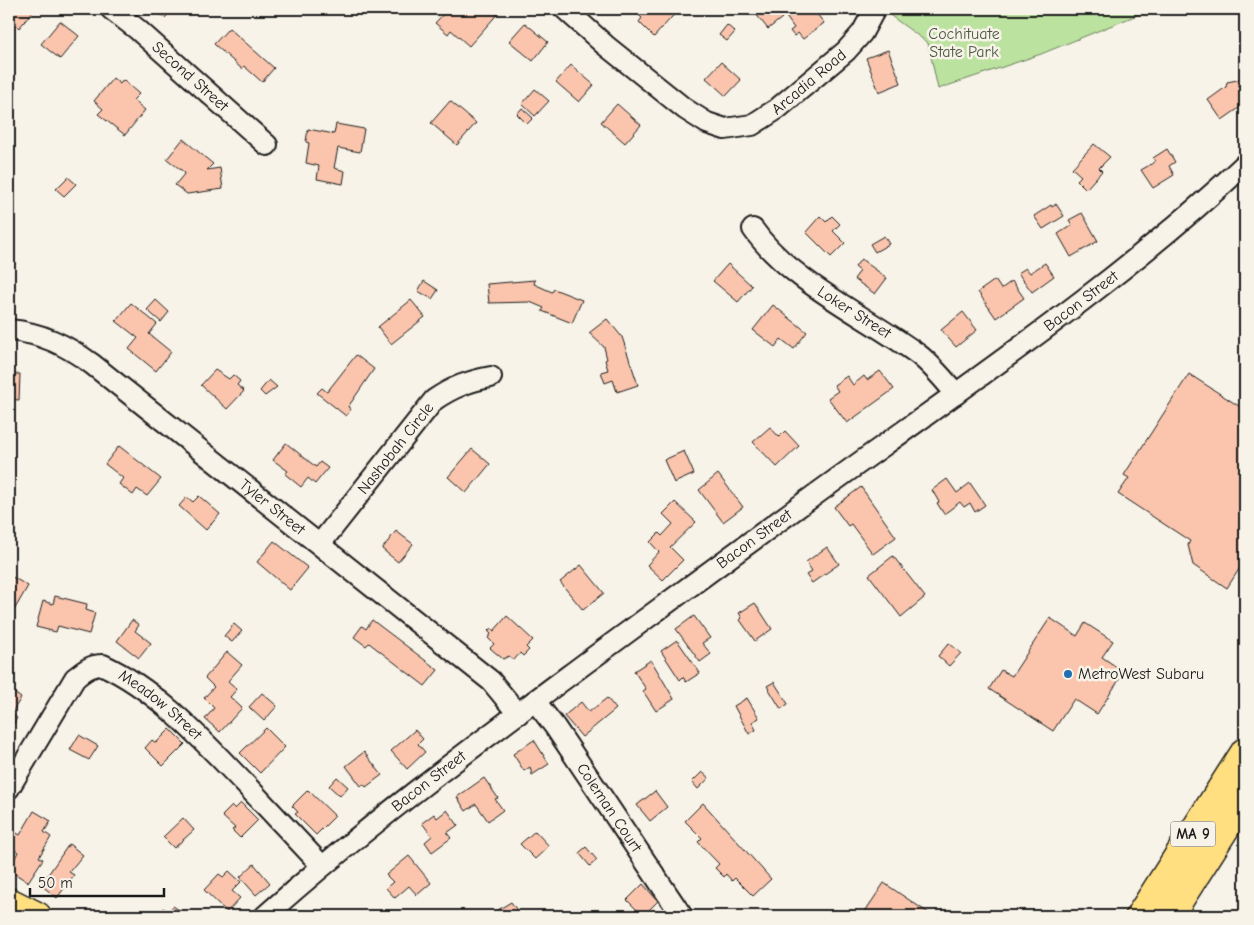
<svg xmlns="http://www.w3.org/2000/svg" width="1254" height="925" font-family="'Comic Neue',sans-serif">
<style>
.green{fill:#bbe39f;stroke:#6c805e}
.building{fill:#fbc5ad;stroke:#1c1c1c}
.lines{fill:none;stroke-linecap:round;stroke-linejoin:round}
.street-casing{stroke:#1c1c1c;stroke-width:24}
.primary-casing{stroke:#1c1c1c;stroke-width:31}
.highway-casing{stroke:#1c1c1c;stroke-width:31}
.street{stroke:#f7f3e8;stroke-width:20}
.primary{stroke:#ffdf80;stroke-width:28}
.highway{stroke:#ffdf80;stroke-width:28}
.poi-dot{fill:#1f6fb2;stroke:#f7f3e8;stroke-width:2}
.labels{text-anchor:middle;dominant-baseline:central;stroke-width:5;stroke-linejoin:round;paint-order:stroke}
.shield{fill:#f7f3e8;stroke:#5e5c59;stroke-width:1}
.shield-label{font-size:15px;font-weight:bold;fill:#1c1c1c}
.park-label{font-size:16px;fill:#4c5843;stroke:#f7f3e8}
.street-label{font-size:16px;fill:#1c1c1c;stroke:#f7f3e8}
.poi-label{font-size:16px;fill:#1c1c1c;stroke:#f7f3e8;text-anchor:start}
</style>
<rect width="100%" height="100%" fill="#f7f3e8"/>
<filter id="ink" filterUnits="userSpaceOnUse"><feTurbulence type="fractalNoise" baseFrequency=".02" numOctaves="2"/><feDisplacementMap in="SourceGraphic" scale="10" xChannelSelector="R" yChannelSelector="G"/><feConvolveMatrix kernelMatrix="1 2 1 2 8 2 1 2 1" color-interpolation-filters="sRGB"/></filter>
<g filter="url(#ink)">
<path class="green" d="M886 9H1152L1041 54 938 89 928 43 891 16Z"/>
<path class="building" d="M10 9H35L19 28 9 18Z
M154 9H172L165 18Z
M448 9H502L469 46 451 30 448 34 435 23Z
M627 9H679L654 37 639 22 642 18 632 9 630 11Z
M760 9H775L782 18 768 29 755 13Z
M791 9H798L801 13 806 9H813L824 23 803 39 798 33 794 36 790 31 794 28 784 14Z
M60 21 79 36 60 59 41 44Z
M525 23 548 42 533 61 509 41Z
M727 25 735 32 727 41 719 35Z
M229 28 274 68 262 82 244 66 242 69 214 44Z
M888 50 901 83 879 92 866 58Z
M721 62 741 80 726 96 706 78Z
M571 65 594 85 579 102 556 82Z
M1244 75 1245 104 1222 120 1208 100 1226 87 1227 82 1237 80Z
M113 78 120 84 123 80 139 94 133 100 145 110 125 135 98 114 103 109 94 101Z
M535 89 549 101 535 116 522 104Z
M450 101 476 123 457 145 431 123Z
M617 104 641 125 625 143 601 122Z
M522 108 533 118 527 124 517 114Z
M336 124 364 129 360 152 338 148 334 168 345 171 343 184 317 179 319 166 306 163 309 143 306 142 308 129 334 134Z
M183 139 213 164 207 170 220 168 223 189 187 194 175 185 185 173 167 159Z
M1094 144 1110 157 1099 168 1102 171 1086 189 1077 180 1081 176 1072 168Z
M1167 149 1175 162 1169 166 1174 175 1153 188 1141 170 1155 162 1153 158Z
M68 177 76 184 64 196 56 189Z
M1056 204 1064 216 1043 229 1034 216 1051 205 1052 207Z
M1082 213 1098 241 1071 257 1058 234 1072 225 1069 220Z
M820 216 826 222 832 216 840 224 833 231 845 243 831 257 806 232Z
M884 236 889 244 875 252 870 244Z
M861 259 887 278 875 294 854 279 860 271 855 267Z
M1045 263 1054 276 1032 292 1018 273 1026 268 1030 273Z
M728 264 752 286 738 302 713 281Z
M535 280 534 284 552 292 554 289 582 300 572 323 542 311 544 308 530 302 489 303 487 284Z
M995 280 1001 289 1012 281 1024 298 996 318 978 292Z
M424 281 438 290 432 299 418 291Z
M156 300 169 312 161 322 147 310Z
M411 300 425 317 391 344 378 327Z
M131 303 157 324 149 334 171 352 156 371 129 349 138 338 116 321Z
M773 305 807 332 794 349 781 339 775 347 753 330Z
M963 312 977 330 956 347 941 330Z
M607 319 622 337 638 385 617 392 613 380 605 383 601 372 608 370 605 360 607 359 604 347 589 333Z
M356 355 374 369 348 407 351 409 346 416 317 393 322 388 327 392Z
M215 370 229 379 233 375 240 381 237 385 244 391 227 409 201 385Z
M880 371 894 389 847 423 828 398 838 391 834 385 847 376 853 385 864 376 867 380Z
M9 374H20L19 400 9 399Z
M1189 374 1245 410V560L1227 588 1193 565 1188 545 1190 541 1118 494 1129 478 1124 475Z
M269 380 277 387 265 396 260 391Z
M770 427 779 437 785 431 799 446 777 467 753 442Z
M286 443 316 467 320 462 328 468 315 484 308 478 301 487 285 474 288 471 273 460Z
M119 446 161 479 147 496 137 489 133 495 119 484 123 478 105 464Z
M472 449 490 464 466 493 448 477Z
M684 451 694 474 674 483 664 460Z
M718 474 743 507 723 522 699 490Z
M947 479 957 493 970 483 985 505 975 512 970 503 964 507 960 502 944 514 937 503 939 502 932 490Z
M861 487 896 537 873 554 851 524 848 526 834 507Z
M199 496 220 514 206 530 179 506 187 497 193 502Z
M675 502 696 522 670 547 683 560 663 580 647 565 659 552 650 542 659 533 662 536 673 524 663 514Z
M396 531 413 544 398 562 382 549Z
M274 541 308 568 290 590 257 562Z
M827 547 839 564 812 583 806 575 812 571 806 562Z
M893 556 925 597 901 617 869 575Z
M581 565 604 593 583 610 560 582Z
M9 575 28 586 9 619Z
M55 596 87 604 86 610 95 613 89 634 58 626 56 632 36 627 43 601 53 604Z
M755 603 772 629 755 641 740 620 742 618 739 613Z
M507 616 533 640 526 647 529 650 523 656 520 653 514 660 509 656 503 659 490 648 494 644 488 638 491 634 488 631 491 628 494 631Z
M694 616 710 638 702 643 711 654 700 662 676 629Z
M1050 618 1077 636 1085 623 1113 641 1102 657 1124 672 1097 714 1074 699 1053 731 989 689 1001 670 1012 676Z
M132 620 139 625 135 631 151 643 139 658 117 641Z
M372 620 438 670 425 686 369 643 366 646 354 637 362 626 366 629Z
M234 624 242 631 232 642 224 636Z
M677 640 700 673 686 682 683 677 680 680 661 651Z
M949 643 961 653 949 666 938 656Z
M227 652 242 665 228 681 237 689 230 697 242 708 220 732 205 719 214 708 204 698 214 687 205 678Z
M651 660 674 699 656 711 643 691 646 689 634 671Z
M774 682 788 704 781 709 767 686Z
M9 689 21 698 11 714 17 718 9 731Z
M262 693 277 706 264 721 249 707Z
M607 698 616 709 582 737 564 716 581 702 589 712Z
M747 698 759 718 752 722 756 730 749 734 734 706Z
M266 728 285 747 260 773 240 753Z
M170 729 185 744 163 766 145 748 152 740 156 743Z
M415 730 423 739 418 744 425 752 407 769 391 751Z
M79 735 98 746 89 760 70 750Z
M534 740 549 764 532 775 530 767 524 771 513 754Z
M364 752 382 775 366 787 364 784 361 786 346 766Z
M702 772 709 778 698 789 692 782Z
M337 777 348 787 340 796 329 786Z
M484 778 498 798 495 799 503 810 488 821 476 804 466 811 457 797Z
M308 790 335 816 316 835 295 814 298 812 292 806Z
M655 791 667 807 650 821 637 805Z
M241 803 258 820 240 838 232 830 235 828 222 816 232 806 235 809Z
M703 803 771 879 753 896 735 878 732 881 726 874 724 877 715 868 719 864 698 842 702 838 685 821Z
M447 810 458 825 447 833 451 838 432 852 425 842 432 836 422 823 434 814 437 818Z
M34 811 51 821 44 832 51 837 39 857 43 859 28 882 9 870 18 852 9 846V843L15 832 20 835Z
M183 818 194 830 174 848 163 837Z
M535 831 549 846 535 859 520 844Z
M69 844 83 855 69 872 74 875 57 898 41 885Z
M586 847 597 860 590 866 579 853Z
M409 856 431 883 417 895 409 886 395 898 386 888 393 882 386 875Z
M254 864 270 883 256 895 240 877Z
M229 871 241 882 232 891 240 898 227 912 204 890 219 874 223 877Z
M884 883 933 916H862Z
M643 884 658 901 643 916 627 900Z
M511 902 521 916H495L493 913Z
M173 906 188 916H157L163 908 169 912Z"/>
<g class="lines">
<g class="street-casing">
<g id="street">
<path id="s1" d="M111 9 137 29 267 145"/>
<path id="s2" d="M565 9 605 45 685 109 707 123 725 129 752 125 777 109 846 51 862 33 875 9"/>
<path id="s3" d="M753 229C790 282 868 317 919 355 933 366 945 381 956 394"/>
<path id="s4" d="M9 330C42 333 66 345 92 364L491 681 518 714"/>
<path id="s5" d="M320 544 434 400C453 387 469 381 491 377"/>
<path id="s6" d="M535 701 555 727 682 916"/>
<path id="s7" d="M9 788 75 678C84 671 90 665 103 665 159 691 204 742 246 785 271 812 297 839 322 866"/>
<path id="s8" d="M265 916C367 825 477 744 587 662 685 590 783 517 883 446 1007 357 1133 269 1245 164"/>
</g>
</g>
<g class="primary-casing">
<path id="primary" d="M9 902 37 916"/>
</g>
<g class="highway-casing">
<path id="highway" d="M1140 916 1245 752
M1169 916 1245 797"/>
</g>
<use href="#street" class="street"/>
<use href="#primary" class="primary"/>
<use href="#highway" class="highway"/>
</g>
</g>
<circle class="poi-dot" cx="1068" cy="674" r="5"/>
<g class="labels">
<rect class="shield" x="1170.5" y="821.5" width="45" height="25" rx="4"/>
<g class="shield-label">
<text x="1193" y="834">MA 9</text>
</g>
<g class="park-label">
<text x="964" y="34">Cochituate<tspan x="964" dy="18">State Park</tspan></text>
</g>
<g class="street-label">
<text stroke="none"><textPath href="#s1" startOffset="104">Second Street</textPath></text>
<text stroke="none"><textPath href="#s2" startOffset="300">Arcadia Road</textPath></text>
<text stroke="none"><textPath href="#s8" startOffset="1022">Bacon Street</textPath></text>
<text stroke="none"><textPath href="#s3" startOffset="132">Loker Street</textPath></text>
<text stroke="none"><textPath href="#s5" startOffset="122">Nashobah Circle</textPath></text>
<text stroke="none"><textPath href="#s4" startOffset="321">Tyler Street</textPath></text>
<text stroke="none"><textPath href="#s8" startOffset="618">Bacon Street</textPath></text>
<text stroke="none"><textPath href="#s7" startOffset="230">Meadow Street</textPath></text>
<text stroke="none"><textPath href="#s8" startOffset="212">Bacon Street</textPath></text>
<text stroke="none"><textPath href="#s6" startOffset="130">Coleman Court</textPath></text>
</g>
<g class="poi-label">
<text x="1078" y="674">MetroWest Subaru</text>
</g>
</g>
<rect width="1254" height="925" fill="none" stroke="#f7f3e8" stroke-width="30"/>
<rect x="15" y="15" width="1224" height="895" fill="none" stroke="#1c1c1c" stroke-width="2" filter="url(#ink)"/>
<path d="M30 888v8h134v-8" fill="none" stroke="#1c1c1c" stroke-width="2.5"/>
<text x="38" y="888" font-size="15" fill="#1c1c1c" stroke="#f7f3e8" stroke-width="4" paint-order="stroke">50 m</text>
</svg>
